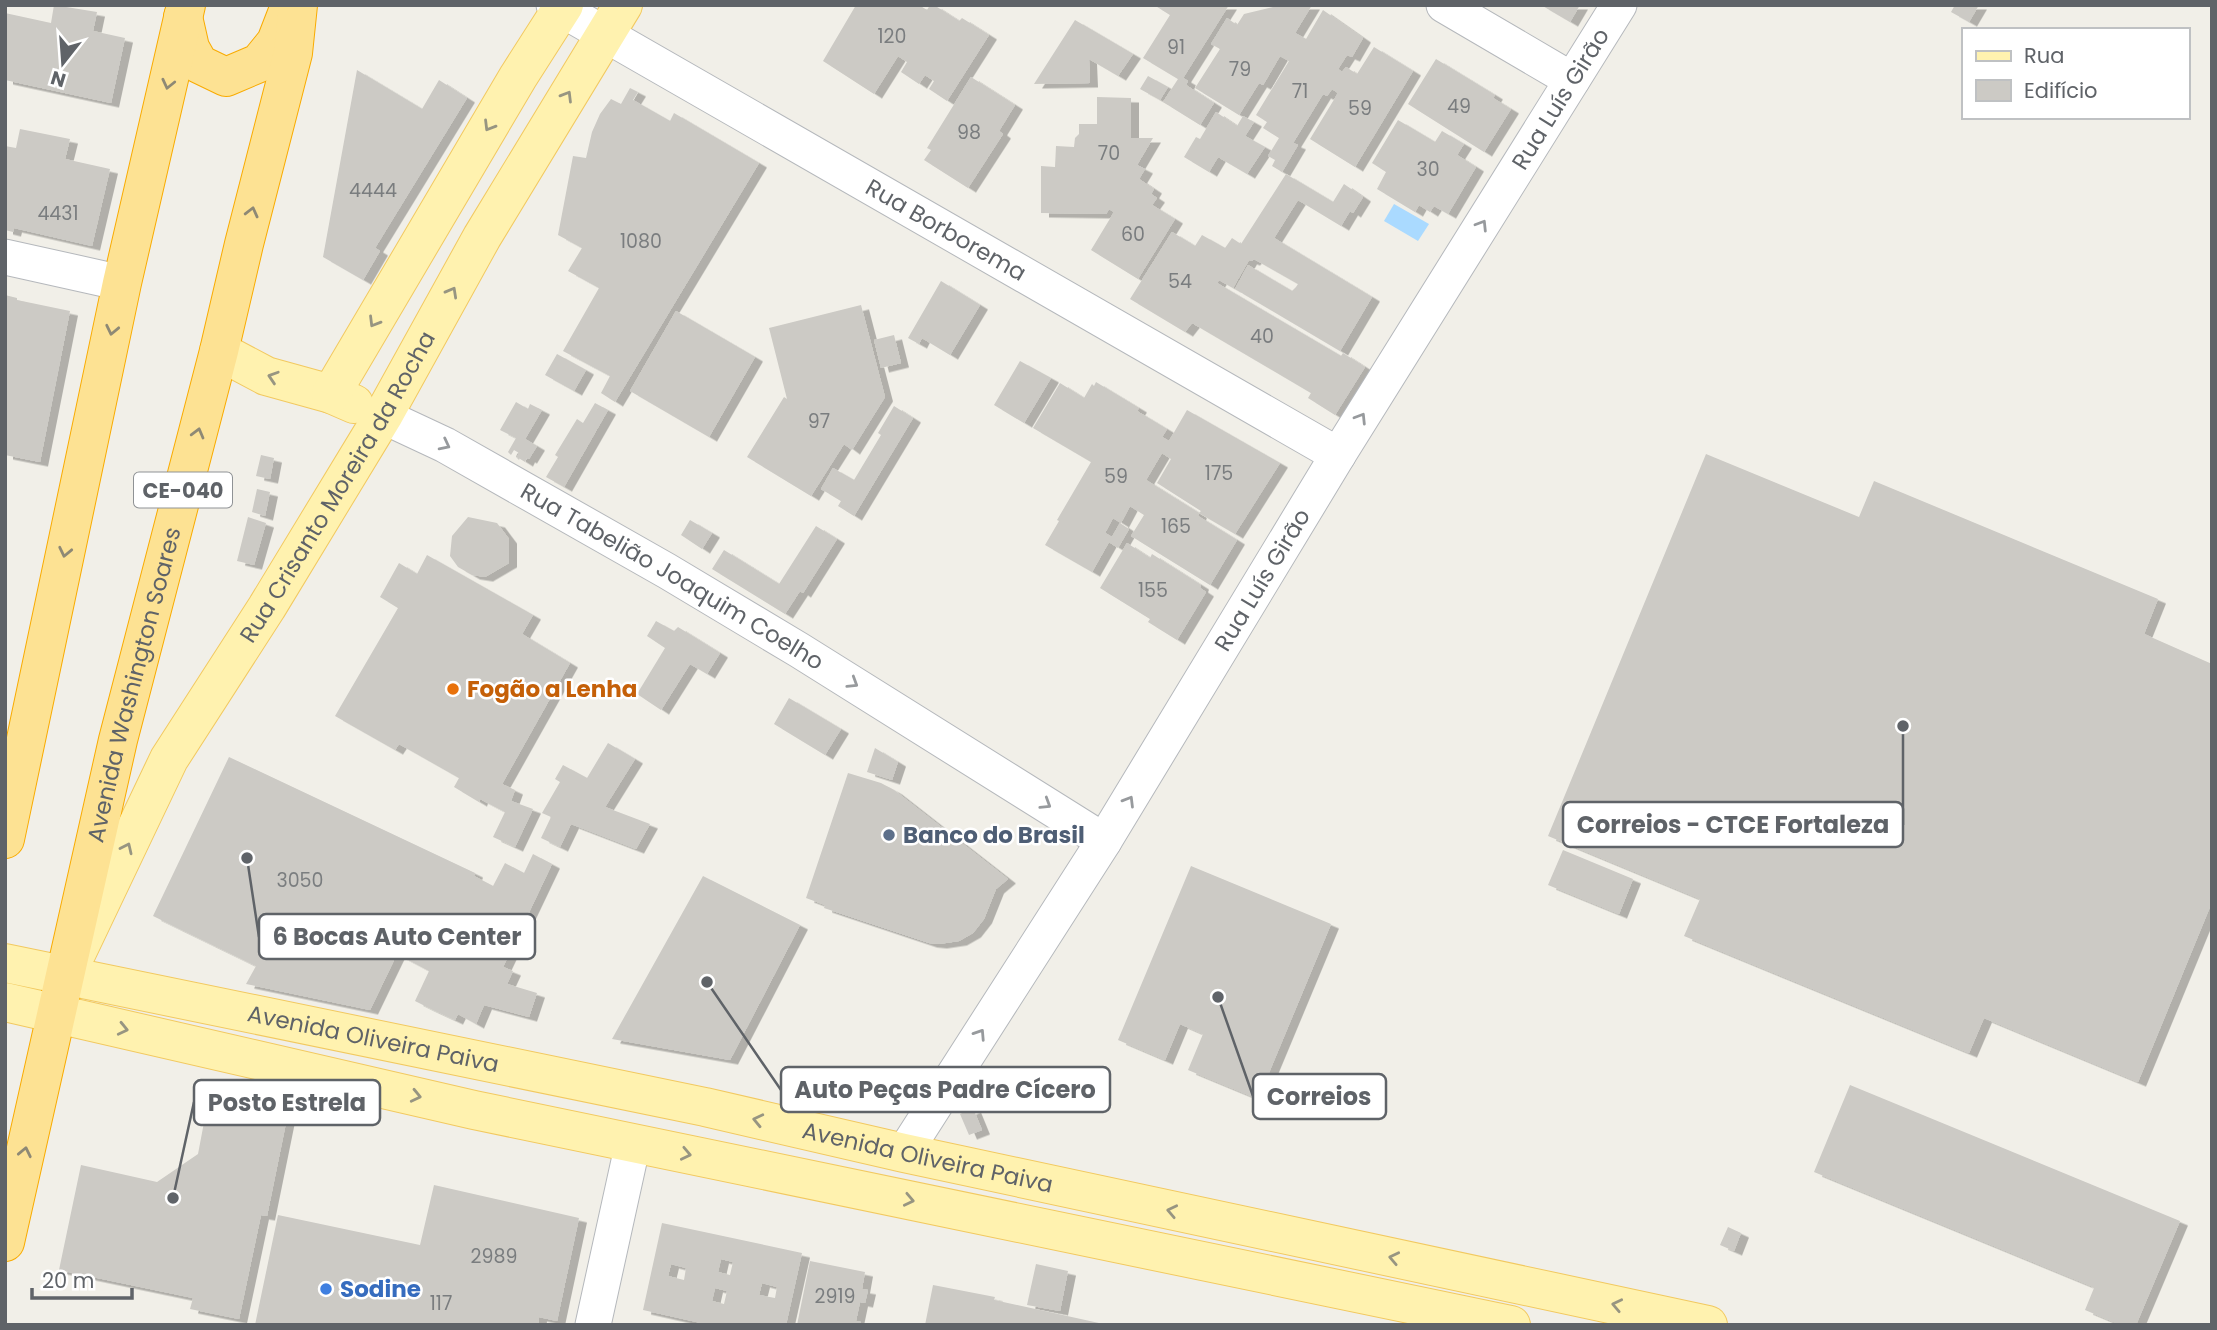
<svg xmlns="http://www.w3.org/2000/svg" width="2217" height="1330" font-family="Poppins,sans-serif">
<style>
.water{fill:#aadaff}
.building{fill:#cccac5;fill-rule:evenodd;filter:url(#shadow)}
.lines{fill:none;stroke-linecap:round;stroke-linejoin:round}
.minor-casing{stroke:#b5b8bc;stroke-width:37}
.major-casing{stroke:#f2c960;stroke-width:40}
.highway-casing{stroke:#f9ab00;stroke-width:40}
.minor{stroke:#fff;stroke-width:35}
.major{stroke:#fff2af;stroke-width:38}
.highway{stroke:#fde293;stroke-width:38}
.oneway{stroke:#8e8975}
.oneway2{stroke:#979581}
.oneway3{stroke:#979a9d}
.food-dot{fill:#e8710a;stroke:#fff;stroke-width:2.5}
.service-dot{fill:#5c6f8a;stroke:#fff;stroke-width:2.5}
.shop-dot{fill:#3f7fe0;stroke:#fff;stroke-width:2.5}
.labels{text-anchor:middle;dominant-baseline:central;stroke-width:5;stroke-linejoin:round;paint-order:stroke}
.number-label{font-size:19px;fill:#7a7d7f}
.shield{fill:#fff;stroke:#8f9295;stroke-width:2}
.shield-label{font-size:21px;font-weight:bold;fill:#5f6368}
.street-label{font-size:23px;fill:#5f6368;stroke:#fff}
.food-label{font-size:23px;font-weight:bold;fill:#c56008;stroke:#fff;text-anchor:start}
.service-label{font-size:23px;font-weight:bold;fill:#4e5e75;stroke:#fff;text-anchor:start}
.shop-label{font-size:23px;font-weight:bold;fill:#366cbe;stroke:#fff;text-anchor:start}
.leader{fill:none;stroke:#5f6368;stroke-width:2.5}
.callout-dot{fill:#5f6368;stroke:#fff;stroke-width:2.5}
.callout{fill:#fff;stroke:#5f6368;stroke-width:2.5}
.callout-label{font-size:24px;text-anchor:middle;font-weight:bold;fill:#5f6368}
</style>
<defs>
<filter id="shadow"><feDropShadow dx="8" dy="4.5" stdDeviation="0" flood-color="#0004"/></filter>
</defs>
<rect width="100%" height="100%" fill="#f1efe8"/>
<path class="water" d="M1394 204 1429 224 1418 241 1384 221Z"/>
<path class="building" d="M54 5 97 12 93 31 125 38 111 103 5 80V13L51 23Z
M856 5H919L927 10 930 5H934L959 21 962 18 989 35 947 101 929 89 934 81 925 75 919 84 901 72 907 62 898 56 874 94 823 61Z
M1154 5H1229L1183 78 1188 81 1186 85 1214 103 1200 125 1163 102 1178 79 1143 58 1170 15Z
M1272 5H1312L1295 33 1306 39 1323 10 1363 38 1352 57 1347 55 1338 69 1342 72 1346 67 1357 74 1374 47 1413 71 1355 167 1310 139 1338 93 1332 89 1327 96 1323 94 1293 143 1298 145 1282 172 1272 166 1275 160 1268 156 1279 138 1263 128 1267 122 1256 115 1289 61 1280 56 1263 85 1259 83 1239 115 1195 88 1220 49 1211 44 1227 18 1237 25 1244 14 1273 7Z
M1541 5H1580L1570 22Z
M1955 5H1979L1969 22 1951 12Z
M1075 20 1133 54 1118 76 1089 59 1090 83 1034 84Z
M1436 59 1495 95 1493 98 1511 109 1484 152 1408 104Z
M357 70 422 109 439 80 467 98 375 248 380 251 363 280 323 257Z
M1148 76 1168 87 1160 100 1140 89Z
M971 77 1015 105 999 131 1003 134 968 188 924 160 931 150 927 148Z
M630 88 638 92 633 100 670 121 674 113 759 163 615 402 601 393 610 376 563 351 599 288 568 271 582 248 558 235 573 156 586 158 592 132 600 114 611 99 621 104Z
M1097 97 1131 98V138H1153L1137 165 1145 169 1139 179 1154 189 1151 194 1157 198 1152 205 1175 219 1138 279 1091 250 1114 212 1109 209 1106 214 1041 213V166L1055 167 1056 146 1074 147 1075 138 1079 134V124H1097Z
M1216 112 1237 126 1243 116 1254 122 1245 136 1265 147 1247 174 1218 157 1209 172 1184 157 1196 137 1200 139Z
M1398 120 1435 142 1442 131 1464 144 1457 155 1476 167 1448 214 1434 206 1430 212 1419 205 1415 212 1377 189 1386 172 1372 163Z
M20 129 70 139 65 159 110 169 92 246 14 228 13 232 5 230V146L16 148Z
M1286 174 1333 202 1344 184 1363 197 1353 213 1350 211 1341 226 1298 200 1274 238 1372 297 1340 351 1235 289 1248 265 1292 291 1296 287 1298 284 1254 259 1252 261 1249 260 1233 288 1219 280 1217 283 1341 356 1343 353 1365 367 1335 415 1308 398 1311 393 1192 323 1185 332 1130 299 1172 232 1195 246 1202 235 1225 248 1232 238 1241 244Z
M941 281 980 305 950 355 922 338 919 344 908 338Z
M5 295 17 298V300L70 311 40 462 5 455Z
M861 305 885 397 852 450 844 444 811 496 747 457 784 397 787 399 769 328Z
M676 311 755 357 709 437 630 391Z
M894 335 901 363 881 368 874 340Z
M557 354 586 370 574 391 545 375Z
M1020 361 1051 378 1024 423 994 405Z
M1096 382 1139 408 1137 411 1167 429 1162 437 1169 441 1187 410 1280 463 1235 534 1199 513 1198 516 1237 540 1210 585 1131 536 1144 515 1130 506 1121 523 1113 518 1105 533 1112 537 1120 523 1129 529 1118 548 1109 542 1092 572 1045 545 1059 521 1057 520 1091 462 1033 428 1060 383 1084 398 1092 384 1094 386ZM1162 453 1171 459 1157 483 1201 511 1199 513 1146 480Z
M516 402 528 409 530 404 542 410 525 439 537 446 529 459 527 458 525 462 517 457 519 453 514 450 511 455 508 452 516 438 500 430Z
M595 403 608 410 564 487 546 477 558 457 555 455 577 419 583 423Z
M894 406 913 418 854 516 838 506 841 501 821 489 833 468 854 480 881 435 878 433Z
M1706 454 1859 517 1874 481 2158 599 2144 634 2212 664V902L2138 1082 1984 1018 1969 1053 1684 936 1700 899 1548 836Z
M261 455 274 458 270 479 256 476Z
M257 489 270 492 265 516 252 512Z
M248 517 266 523 254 565 237 561Z
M468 517 497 523 509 539V563L485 577 472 575 458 567 450 556 452 536Z
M690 520 712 533 702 549 681 535Z
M816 526 837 539 803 593 800 591 785 614 712 569 724 550 779 584Z
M1127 543 1150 558 1152 554 1201 585 1200 588 1206 592 1177 640 1148 622 1150 619 1100 588Z
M427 555 533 615 522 634 570 663 502 784 515 790 511 801 533 809 515 847 493 837 505 812 480 799 479 802 454 787 459 778 399 744 395 750 335 716 398 608 380 597 399 563 417 574Z
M656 621 674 631 678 627 720 653 707 674 690 664 661 710 637 694 665 648 647 636Z
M789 698 841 729 825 755 774 724Z
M608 743 635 759 605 807 650 824 636 849 571 824 560 847 541 838 551 817 542 813 560 782 555 779 563 765 587 778Z
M875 748 898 762 892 780 867 772Z
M229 757 475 873 474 876 493 886 505 863 524 873 533 854 552 864 503 967 513 971 507 984 537 993 529 1017 484 1005 476 1024 458 1014 455 1020 427 1007 415 1001 429 971 397 954 370 1010 246 984 256 966 153 916Z
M848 773 881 783 894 790 1008 879 996 889 984 919 973 933 959 941 939 944 929 943 824 908 825 905 806 898Z
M1563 850 1633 879 1619 914 1548 885Z
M1191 866 1331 924 1258 1099 1188 1070 1203 1034 1180 1024 1165 1060 1118 1040Z
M703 876 800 925 730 1060 612 1039Z
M1850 1085 2180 1221 2136 1325H2121L2085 1310 2094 1288 2091 1286 1814 1172Z
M209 1096 288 1113 267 1216 261 1215 239 1319 190 1309 193 1298 59 1270 81 1165 157 1182 198 1154Z
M973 1108 982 1130 969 1135 960 1114Z
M434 1185 579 1218 557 1321 539 1317 538 1325H255L278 1215 420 1245Z
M662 1223 802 1253 786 1325H710L643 1310ZM721 1259 733 1262 730 1275 718 1272ZM671 1264 686 1268 684 1280 668 1276ZM762 1283 777 1287 775 1298 759 1295ZM715 1288 727 1291 724 1304 712 1301Z
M1728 1227 1741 1233 1734 1251 1720 1245Z
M810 1261 865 1272 862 1289 868 1290 865 1303 860 1302 856 1321 861 1322 860 1325H797Z
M1036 1264 1068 1271 1060 1311 1027 1305Z
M933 1285 995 1297 994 1300 1108 1325H925Z"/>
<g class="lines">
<g class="minor-casing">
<g id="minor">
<path id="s1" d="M554 5 1338 455"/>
<path d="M1444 5 1572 80"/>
<path d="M5 257 122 283"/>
<path id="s2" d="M383 416 445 445 667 571 799 650 1104 841"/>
<path id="s3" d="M904 1153 1104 841 1338 455 1619 5"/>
<path d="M593 1325 633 1143"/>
</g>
</g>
<g class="major-casing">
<g id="major">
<path d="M219 351 266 376 331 394 354 404"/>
<path d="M331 394 518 77 564 5"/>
<path id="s4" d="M77 952 169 759 267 607 383 416 482 237 623 5"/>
<path id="s5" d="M5 963 705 1107 904 1153 1708 1325"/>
<path d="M5 1002 474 1110 1511 1325"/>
</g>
</g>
<g class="highway-casing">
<g id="highway">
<path d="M183 17 190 48 199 64 226 77 259 63 276 42 288 11"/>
<path d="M5 839 122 283 186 5"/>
<path id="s6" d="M5 1242 118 740 219 351 244 244 293 53 298 5"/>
</g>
</g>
<use href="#minor" class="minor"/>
<use href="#major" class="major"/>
<use href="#highway" class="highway"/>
</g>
<defs><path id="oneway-chevron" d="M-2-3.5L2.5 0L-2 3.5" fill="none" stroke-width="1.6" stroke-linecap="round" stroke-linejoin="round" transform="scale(1.75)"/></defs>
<g class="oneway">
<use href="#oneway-chevron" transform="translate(168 84) rotate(103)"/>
<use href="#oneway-chevron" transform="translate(252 212) rotate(-76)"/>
<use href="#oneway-chevron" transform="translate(112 330) rotate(102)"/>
<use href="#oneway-chevron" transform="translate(198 433) rotate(-75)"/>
<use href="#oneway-chevron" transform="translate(65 552) rotate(102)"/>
<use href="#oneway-chevron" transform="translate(25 1152) rotate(-78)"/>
</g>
<g class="oneway2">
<use href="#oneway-chevron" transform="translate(567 96) rotate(-59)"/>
<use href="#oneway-chevron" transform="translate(489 126) rotate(121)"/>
<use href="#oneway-chevron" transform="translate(452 292) rotate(-61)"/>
<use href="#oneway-chevron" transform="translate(374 322) rotate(121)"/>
<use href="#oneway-chevron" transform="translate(273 377) rotate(-162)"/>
<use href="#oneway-chevron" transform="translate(127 848) rotate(-65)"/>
<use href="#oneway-chevron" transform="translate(123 1029) rotate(13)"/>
<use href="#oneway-chevron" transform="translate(416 1096) rotate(13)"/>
<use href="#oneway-chevron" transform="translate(758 1120) rotate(-167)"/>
<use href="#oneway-chevron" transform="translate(686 1154) rotate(12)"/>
<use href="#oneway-chevron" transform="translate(909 1200) rotate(12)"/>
<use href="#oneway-chevron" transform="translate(1172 1211) rotate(-168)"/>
<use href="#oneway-chevron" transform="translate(1394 1258) rotate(-168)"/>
<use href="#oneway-chevron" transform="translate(1617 1305) rotate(-168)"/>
</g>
<g class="oneway3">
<use href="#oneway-chevron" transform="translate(1482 225) rotate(-58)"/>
<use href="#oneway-chevron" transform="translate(1361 418) rotate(-58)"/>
<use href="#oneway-chevron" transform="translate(445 445) rotate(27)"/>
<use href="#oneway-chevron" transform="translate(853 683) rotate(32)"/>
<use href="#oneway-chevron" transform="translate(1129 801) rotate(-59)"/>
<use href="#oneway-chevron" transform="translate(1046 804) rotate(32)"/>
<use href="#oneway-chevron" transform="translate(980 1034) rotate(-57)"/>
</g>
<circle class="food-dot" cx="453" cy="689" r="7"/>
<circle class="service-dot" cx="889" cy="835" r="7"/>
<circle class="shop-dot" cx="326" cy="1289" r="7"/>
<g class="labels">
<g class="number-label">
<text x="892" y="36">120</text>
<text x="1176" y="47">91</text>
<text x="1240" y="69">79</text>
<text x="1300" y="91">71</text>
<text x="1459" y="106">49</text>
<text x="1360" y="108">59</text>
<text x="969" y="132">98</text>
<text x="1109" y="153">70</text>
<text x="1428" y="169">30</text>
<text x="373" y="190">4444</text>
<text x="58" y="213">4431</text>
<text x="1133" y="234">60</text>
<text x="641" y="241">1080</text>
<text x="1180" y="281">54</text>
<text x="1262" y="336">40</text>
<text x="819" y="421">97</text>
<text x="1219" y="473">175</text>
<text x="1116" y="476">59</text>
<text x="1176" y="526">165</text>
<text x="1153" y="590">155</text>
<text x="300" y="880">3050</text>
<text x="494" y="1256">2989</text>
<text x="835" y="1296">2919</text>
<text x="441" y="1303">117</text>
</g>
<rect class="shield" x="134" y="472.5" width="98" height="35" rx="5"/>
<g class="shield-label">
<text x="183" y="490">CE-040</text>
</g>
<g class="street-label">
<text stroke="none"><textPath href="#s3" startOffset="1242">Rua Luís Girão</textPath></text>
<text stroke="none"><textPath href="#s1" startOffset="452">Rua Borborema</textPath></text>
<text stroke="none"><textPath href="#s4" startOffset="534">Rua Crisanto Moreira da Rocha</textPath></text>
<text stroke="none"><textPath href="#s2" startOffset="331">Rua Tabelião Joaquim Coelho</textPath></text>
<text stroke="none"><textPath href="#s3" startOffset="676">Rua Luís Girão</textPath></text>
<text stroke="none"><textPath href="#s6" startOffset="572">Avenida Washington Soares</textPath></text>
<text stroke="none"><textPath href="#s5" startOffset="376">Avenida Oliveira Paiva</textPath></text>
<text stroke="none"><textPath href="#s5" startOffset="943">Avenida Oliveira Paiva</textPath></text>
</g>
<g class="food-label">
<text x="467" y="689">Fogão a Lenha</text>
</g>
<g class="service-label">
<text x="903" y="835">Banco do Brasil</text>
</g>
<g class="shop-label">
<text x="340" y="1289">Sodine</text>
</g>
</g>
<path class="leader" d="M1903 726L1903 825M247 858L259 937M707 982L781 1090M1218 997L1253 1096M173 1198L194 1102"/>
<g class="callout-dot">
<circle cx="1903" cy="726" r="7"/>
<circle cx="247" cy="858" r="7"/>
<circle cx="707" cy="982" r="7"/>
<circle cx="1218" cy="997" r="7"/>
<circle cx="173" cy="1198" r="7"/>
</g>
<g class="callout">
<rect x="1563" y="802" width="340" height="45" rx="7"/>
<rect x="259" y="914" width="276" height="45" rx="7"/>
<rect x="781" y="1067" width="329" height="45" rx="7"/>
<rect x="1253" y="1074" width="133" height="45" rx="7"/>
<rect x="194" y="1080" width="186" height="45" rx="7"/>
</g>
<g class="callout-label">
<text x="1733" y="833">Correios - CTCE Fortaleza</text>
<text x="397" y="945">6 Bocas Auto Center</text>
<text x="945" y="1098">Auto Peças Padre Cícero</text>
<text x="1319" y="1105">Correios</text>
<text x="287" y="1111">Posto Estrela</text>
</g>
<rect width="2217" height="1330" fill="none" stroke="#5f6368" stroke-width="14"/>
<rect x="1962" y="28" width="228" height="91" fill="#ffffff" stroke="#bfc1c3" stroke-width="2"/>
<rect x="1976" y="51" width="35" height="10" fill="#fff2af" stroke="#bfc1c3" stroke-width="2"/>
<text x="2024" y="63" font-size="21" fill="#5f6368">Rua</text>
<rect x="1976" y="80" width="35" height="21" fill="#cccac5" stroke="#bfc1c3" stroke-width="2"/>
<text x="2024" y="98" font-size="21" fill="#5f6368">Edifício</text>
<g transform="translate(63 63) rotate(197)" stroke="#ffffff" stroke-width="5" paint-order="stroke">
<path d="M0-5L12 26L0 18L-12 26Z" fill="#5f6368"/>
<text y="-10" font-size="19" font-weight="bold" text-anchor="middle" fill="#5f6368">N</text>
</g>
<path d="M32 1288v10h100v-10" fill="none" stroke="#5f6368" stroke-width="3.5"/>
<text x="42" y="1288" font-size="21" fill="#5f6368" stroke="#ffffff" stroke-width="5" paint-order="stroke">20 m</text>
</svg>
